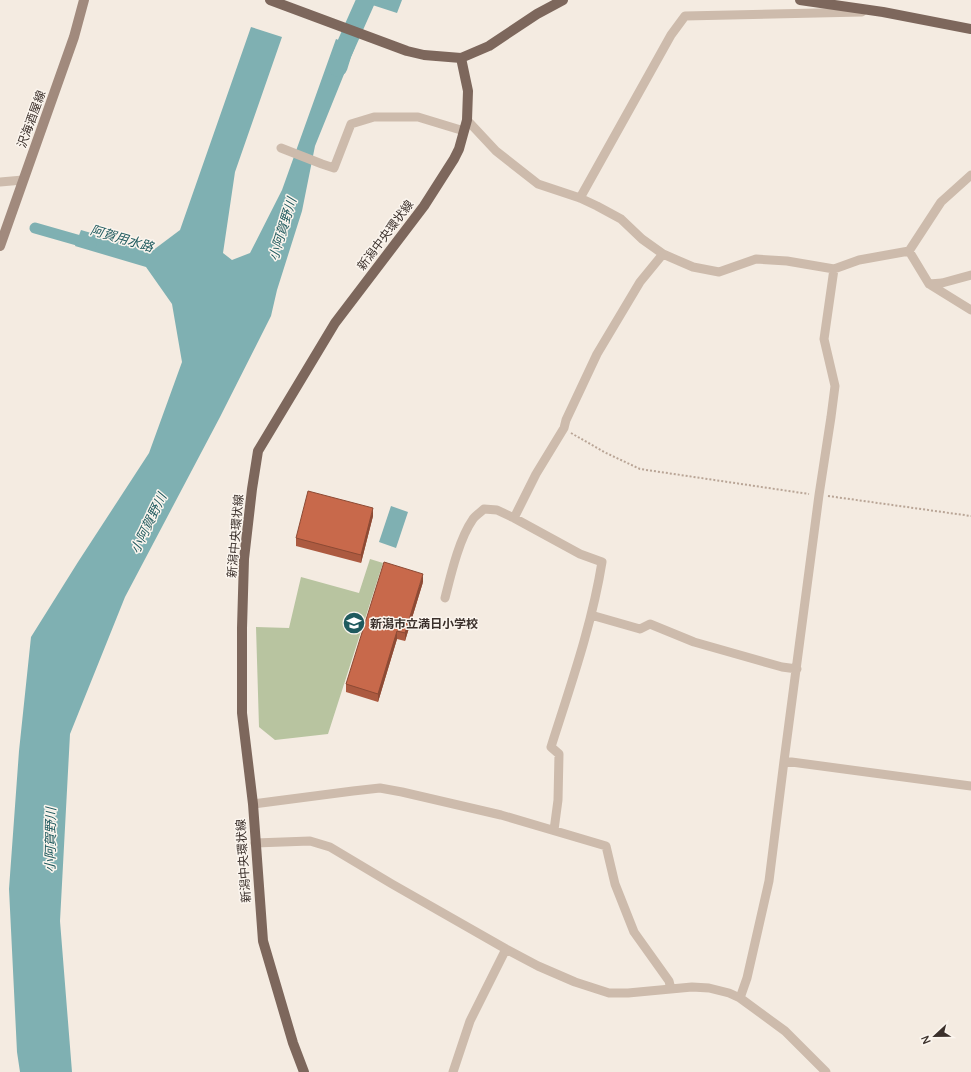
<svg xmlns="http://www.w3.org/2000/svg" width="971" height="1072" font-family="Manrope,'Noto Sans JP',sans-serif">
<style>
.green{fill:#b8c4a0}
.water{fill:#7fb0b2}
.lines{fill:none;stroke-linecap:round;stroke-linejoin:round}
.canal{stroke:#7fb0b2;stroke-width:11}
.river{stroke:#7fb0b2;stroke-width:19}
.path{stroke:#b9a596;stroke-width:2;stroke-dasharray:2 2;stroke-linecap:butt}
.street{stroke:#cdbbac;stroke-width:9}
.secondary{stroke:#a18a7d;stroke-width:10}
.primary{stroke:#7d675c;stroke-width:10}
.wall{fill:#ac5a40}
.shaded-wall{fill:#8c4a34}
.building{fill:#c8694b;stroke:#8c4a34}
.labels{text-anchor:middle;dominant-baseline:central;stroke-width:3;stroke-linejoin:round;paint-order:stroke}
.street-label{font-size:12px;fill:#3b302b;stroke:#fbf5ee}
.poi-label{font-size:12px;font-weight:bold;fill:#3b302b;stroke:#fbf5ee;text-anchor:start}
.water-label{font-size:13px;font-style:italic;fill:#1f5a5e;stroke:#fbf5ee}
</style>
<rect width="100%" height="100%" fill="#f4ebe1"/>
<path class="green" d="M370 559 383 563 328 734 275 740 259 727 256 627 289 628 301 577 359 593Z"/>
<path class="water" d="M357 0H402L397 13Z
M251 27 282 37 235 172 223 253 232 260 250 253 282 190 336 39 355 47 315 146 302 211 277 290 271 316 220 417 125 597 70 734 60 921 72 1072H20L17 1052 9 889 19 751 31 637 78 562 149 453 182 362 172 304 146 267 75 246 81 230 152 251 180 230Z
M391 506 408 512 396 548 379 542Z"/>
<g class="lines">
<path class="canal" d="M35 228 91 244"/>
<path class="river" d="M338 67 342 54 366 0"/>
<path class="path" d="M571 433 604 452 640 469 809 494
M828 496 971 516"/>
<path class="street" d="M467 120 496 151 538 184 580 198 597 206 621 219 642 239 663 254 693 267 719 272 756 259 787 261 834 269 859 260 909 251 941 202 971 175
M281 148 322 164 334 168 351 124 374 117H418L464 131
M0 182 23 180
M580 198 671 35 685 16 862 12
M909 251 929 284 971 310
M929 284 942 283 971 275
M514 518 536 474 564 428 566 420 597 354 640 282 663 254
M445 598C451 574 459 539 473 519 476 515 481 512 484 509L497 510 514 518 580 554 602 562C592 625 570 687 551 747L559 754 558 800 554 830
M591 615 640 629 650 624 694 642 782 667 797 669
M784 761 971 786
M253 804 353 791 380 788 402 792 501 815 606 846 615 884 634 932 669 981 671 989
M255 843 310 841 330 847 392 884 506 949 538 966 575 982 609 993H628L692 987 709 988 729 993 740 998 785 1031 826 1072
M740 998 747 978 769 881 784 761 819 495 831 417 835 386 824 339 834 269
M453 1072 470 1021 506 949"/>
<path class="secondary" d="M0 246 74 37 84 0"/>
<path class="primary" d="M270 0 407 51 424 55 461 58 489 46 537 14 563 0
M800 0 883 12 971 29
M304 1072 293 1043 263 941 253 804 242 713V628L244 559 252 489 258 451 335 323 424 206 454 159 459 149 467 120 468 91 461 58"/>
</g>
<path class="wall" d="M373 516 361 563 296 546V538Z
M423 582 405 641 397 639 378 702 346 692V684Z"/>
<path class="shaded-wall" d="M373 508V516L361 563V555Z
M423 574V582L405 641V633Z
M397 631V639L378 702V694Z"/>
<path class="building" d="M308 491 373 508 361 555 296 538Z
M384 562 423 574 405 633 397 631 378 694 346 684Z"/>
<defs>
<g id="school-disc" transform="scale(1.15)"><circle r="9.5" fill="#1f5a5e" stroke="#fbf5ee"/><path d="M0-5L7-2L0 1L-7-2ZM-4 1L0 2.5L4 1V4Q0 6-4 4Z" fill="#fff"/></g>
</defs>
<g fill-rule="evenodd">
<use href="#school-disc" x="354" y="623"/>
</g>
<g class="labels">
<g class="street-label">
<text transform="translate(31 119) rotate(-70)">沢海酒屋線</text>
<text transform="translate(385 235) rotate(-53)">新潟中央環状線</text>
<text transform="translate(235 536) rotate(-85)">新潟中央環状線</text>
<text transform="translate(243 861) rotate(-94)">新潟中央環状線</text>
</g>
<g class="poi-label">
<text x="370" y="623">新潟市立満日小学校</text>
</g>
<g class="water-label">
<text transform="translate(282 229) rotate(-73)">小阿賀野川</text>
<text transform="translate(122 238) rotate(16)">阿賀用水路</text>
<text transform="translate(148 523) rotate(-64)">小阿賀野川</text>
<text transform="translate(50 840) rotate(-89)">小阿賀野川</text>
</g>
</g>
<g transform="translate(935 1036) rotate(248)" stroke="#fbf5ee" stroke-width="3" paint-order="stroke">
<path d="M0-3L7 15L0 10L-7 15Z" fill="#3b302b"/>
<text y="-6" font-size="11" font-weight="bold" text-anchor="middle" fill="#3b302b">N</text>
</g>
</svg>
